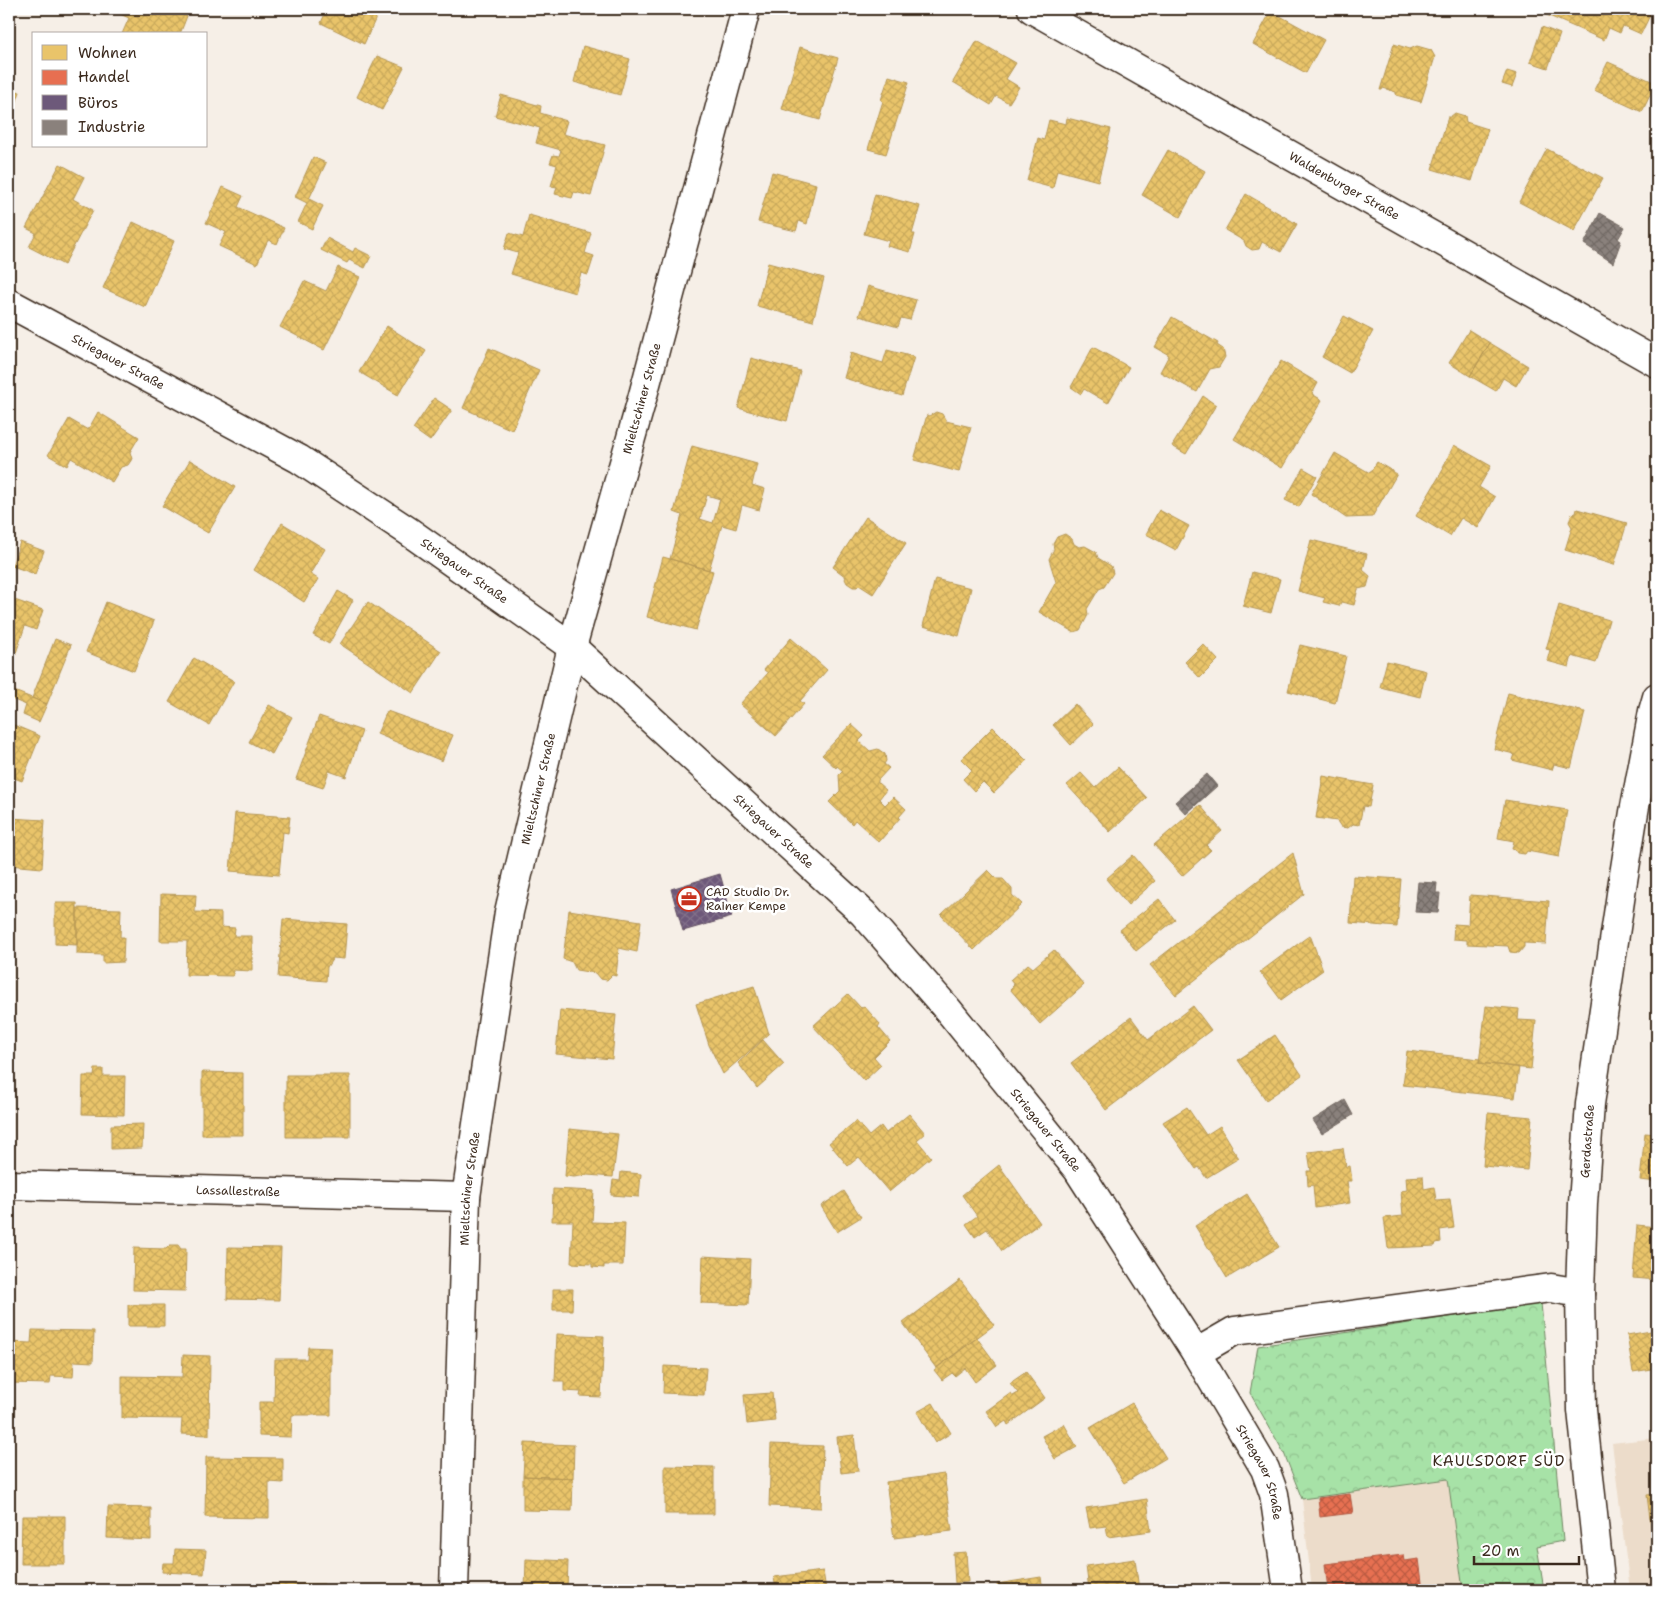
<svg xmlns="http://www.w3.org/2000/svg" width="1666" height="1599" font-family="'Shantell Sans',sans-serif">
<style>
.built{fill:#ecdcca}
.park{fill:url(#park-crowns);stroke:#718662}
.homes{fill:url(#homes-cross-hatch);stroke:#b59653;fill-rule:evenodd}
.shops{fill:url(#shops-cross-hatch);stroke:#b35a42}
.offices{fill:url(#offices-cross-hatch);stroke:#5e4b5e}
.industry{fill:url(#industry-cross-hatch);stroke:#726760}
.lines{fill:none;stroke-linecap:round;stroke-linejoin:round}
.street-casing{stroke:#3b2a1e;stroke-width:31}
.street{stroke:#fff;stroke-width:28}
.labels{text-anchor:middle;dominant-baseline:central;stroke-width:5;stroke-linejoin:round;paint-order:stroke}
.street-label{font-size:12px;fill:#3b2a1e;stroke:#fff}
.poi-label{font-size:12px;fill:#3b2a1e;stroke:#fff;text-anchor:start}
.quarter-label{font-size:15px;letter-spacing:1px;fill:#3b2a1e;stroke:#fff}
</style>
<defs>
<pattern id="park-crowns" width="20" height="18" patternUnits="userSpaceOnUse" patternTransform="scale(1.25)"><rect width="20" height="18" fill="#a7e2a7"/><path d="M2 6a3 3 0 1 1 6 0M12 15a3 3 0 1 1 6 0" fill="none" stroke="#91c28f"/></pattern>
<pattern id="homes-cross-hatch" width="8" height="8" patternUnits="userSpaceOnUse" patternTransform="scale(1.25)"><rect width="8" height="8" fill="#e9c46a"/><path d="M0 0l8 8M0 8l8-8" fill="none" stroke="#c9a95b"/></pattern>
<pattern id="shops-cross-hatch" width="8" height="8" patternUnits="userSpaceOnUse" patternTransform="scale(1.25)"><rect width="8" height="8" fill="#e76f51"/><path d="M0 0l8 8M0 8l8-8" fill="none" stroke="#bc5b43"/></pattern>
<pattern id="offices-cross-hatch" width="8" height="8" patternUnits="userSpaceOnUse" patternTransform="scale(1.25)"><rect width="8" height="8" fill="#6d597a"/><path d="M0 0l8 8M0 8l8-8" fill="none" stroke="#83728a"/></pattern>
<pattern id="industry-cross-hatch" width="8" height="8" patternUnits="userSpaceOnUse" patternTransform="scale(1.25)"><rect width="8" height="8" fill="#8a817c"/><path d="M0 0l8 8M0 8l8-8" fill="none" stroke="#726a65"/></pattern>
</defs>
<rect width="100%" height="100%" fill="#f6efe7"/>
<filter id="ink" filterUnits="userSpaceOnUse"><feTurbulence type="fractalNoise" baseFrequency=".02" numOctaves="2"/><feDisplacementMap in="SourceGraphic" scale="10" xChannelSelector="R" yChannelSelector="G"/><feConvolveMatrix kernelMatrix="1 2 1 2 8 2 1 2 1" color-interpolation-filters="sRGB"/></filter>
<g filter="url(#ink)">
<path class="built" d="M1657 1438V1590H1630L1612 1443Z
M1448 1479 1463 1590H1312L1302 1499Z"/>
<path class="park" d="M1541 1303 1563 1541 1537 1546 1544 1590H1463L1448 1479 1302 1499 1284 1453 1250 1393 1258 1346Z"/>
<path class="homes" d="M109 9H173V10L187 16 180 34H122L129 18Z
M327 9H380L364 44 321 23Z
M1542 9H1590L1600 13 1602 10 1613 15 1615 9H1653L1641 34 1623 26 1620 33 1609 28 1604 40 1540 12Z
M1271 11 1324 40 1306 73 1253 44Z
M1542 27 1560 34 1548 68 1530 62Z
M977 41 1016 63 1006 79 1019 87 1009 103 996 96 991 105 953 82Z
M1394 44 1410 49 1417 46 1431 50 1435 57 1421 102 1396 95V92L1383 88 1382 90H1380Z
M583 46 630 59 620 95 574 82Z
M800 47 838 58 820 120 782 109Z
M377 56 404 67 382 110 357 97Z
M1608 62 1656 83 1642 112 1594 90Z
M1507 71 1517 74 1512 87 1502 84Z
M889 76 909 82 886 154 868 149 883 101 881 100Z
M9 88 20 92 9 123Z
M501 95 541 106 540 113 567 121 563 134 605 145 591 196 574 192 572 198 555 194 557 187 551 186 557 165 550 163 553 155 559 156 561 150 536 143 540 128 495 116Z
M1455 113 1465 116 1466 122 1488 129 1472 181 1432 169 1448 117H1450Z
M1067 118 1111 129 1098 181 1057 170 1053 188 1027 181 1038 138 1044 140 1049 120 1066 124Z
M1547 149 1603 178 1574 231 1519 202Z
M1168 150 1205 171 1180 217 1142 195Z
M313 157 326 163 309 199 323 206 312 229 298 222 307 203 295 197Z
M60 164 84 177 73 199 93 210 64 265 29 247 36 233 26 228Z
M772 172 816 184 807 224 799 221 796 231 758 222Z
M223 187 243 196 238 207 284 228 277 244 268 240 257 264 219 246 226 232 206 223Z
M875 194 920 206 912 234H915L910 252 887 246 889 241 864 234Z
M1246 194 1297 224 1281 252 1262 242 1259 249 1252 250 1246 246 1244 241 1225 230Z
M529 215 591 233 585 253 594 256 588 275 581 273 575 293 511 274 518 253 504 249 509 233 523 237Z
M133 222 174 241 145 307 103 288Z
M327 238 353 252 355 248 371 256 365 268 349 260 347 263 321 250Z
M768 263 824 278 813 321 757 306Z
M338 267 360 277 324 350 280 327 304 281 326 291Z
M868 286 916 300 910 320 901 318 898 327 859 316Z
M1344 316 1373 331 1350 373 1322 357Z
M1172 317 1218 343 1217 345 1223 349 1225 357 1219 367 1210 369 1197 392 1160 372 1169 355 1155 347Z
M387 326 426 351 398 395 359 372Z
M1469 330 1490 343 1470 376 1449 363Z
M1490 343 1528 366 1516 386 1503 378 1496 391 1470 376Z
M1093 347 1129 367 1108 403 1084 389 1081 394 1071 387Z
M489 348 539 370 512 430 463 408Z
M887 350 914 357 902 396 844 378 851 353 883 363Z
M751 358 800 371 787 421 738 408Z
M1281 361 1318 383 1312 394 1322 400 1282 468 1234 439Z
M9 366 16 369 9 384Z
M1203 396 1216 405 1186 454 1172 446Z
M434 398 452 410 430 441 413 429Z
M98 412 139 437 130 452 132 459 128 465 121 467 112 482 71 458 67 466 48 455 69 419 88 430Z
M936 412 942 414 946 421 971 427 959 472 914 460 927 415 929 416Z
M1454 445 1491 466 1479 487 1495 497 1478 528 1461 518 1450 536 1416 516 1444 468 1443 467Z
M692 446 757 464 752 485 765 489 759 510 742 505 736 529 722 525 709 570 670 559 682 515 674 512ZM707 495 720 499 713 523 700 519Z
M1335 453 1370 473 1377 462 1397 474 1372 517 1346 518 1311 494Z
M190 460 235 487 208 533 162 506Z
M1303 468 1317 476 1299 507 1285 500Z
M1577 509 1627 523 1614 565 1565 550 1572 527 1569 522 1571 515 1576 513Z
M1159 510 1189 526 1176 550 1146 534Z
M866 517 906 543 873 594 859 585 857 587H853L847 583 845 579 846 577 833 567Z
M282 523 325 549 310 574 318 579 304 602 254 570Z
M1065 534 1072 539 1074 544 1079 547 1085 546 1096 552 1098 558 1111 566 1113 573 1104 587 1099 589 1087 609 1088 615 1080 630 1073 632 1039 612 1056 582 1049 559 1054 549 1053 544 1057 537Z
M1311 540 1367 554 1363 570 1370 576 1367 587 1358 589 1354 605 1341 602 1339 606 1323 602 1325 598 1298 591Z
M20 542 44 551 35 574 12 566Z
M663 557 713 571 696 630 647 617Z
M1252 572 1280 579 1271 613 1243 606Z
M935 579 971 588 959 636 923 626Z
M338 591 353 600 329 644 313 635Z
M9 598 43 610 36 630 25 626 15 656 9 654Z
M106 602 154 621 134 671 86 652Z
M368 602 441 651 413 693 340 644Z
M1559 605 1609 620 1596 663 1572 656 1569 667 1547 661 1550 650 1546 649Z
M791 638 827 670 800 701 804 704 776 736 740 704 768 673 764 670Z
M55 639 71 645 47 704 32 698Z
M1203 644 1218 660 1200 678 1185 662Z
M1300 645 1346 656 1335 703 1288 691Z
M194 658 234 681 209 725 169 702Z
M1387 661 1426 671 1420 697 1380 687Z
M9 689 47 704 39 722 23 715 26 705 9 698Z
M1508 693 1585 712 1571 768 1554 764 1552 770 1512 760 1514 754 1494 749Z
M1075 704 1093 724 1071 745 1053 725Z
M269 705 292 717 272 754 249 742Z
M387 711 453 735 442 761 377 734Z
M319 716 362 731 346 777 329 771 323 788 296 779Z
M9 723 40 736 22 781 9 776Z
M851 724 864 736 859 741 870 751 878 749 885 754 886 761 884 764 889 768 878 780V783L886 790 879 799 885 805 893 797 906 809 899 817 900 818 879 842 855 820 852 824 829 802 840 791 839 775 843 771 837 766 836 768 822 755Z
M993 727 1027 761 994 793 983 782 974 791 963 779 972 770 961 759Z
M1118 767 1147 798 1110 832 1067 785 1081 773 1095 788Z
M1323 776 1373 785 1369 807 1363 806 1359 825 1353 824 1348 828 1341 827 1337 821 1316 818Z
M1505 800 1567 810 1559 857 1527 851 1525 854 1517 853 1515 850 1512 849 1514 841 1498 838Z
M1200 805 1222 831 1206 845 1211 850 1182 876 1154 845Z
M235 813 290 817 288 833 283 832 279 875 230 871Z
M9 818 45 820 42 868 9 865Z
M1293 853 1304 894 1176 995 1150 965Z
M1133 855 1155 881 1128 905 1106 879Z
M988 870 997 879H1003L1012 889V895L1022 904 974 950 941 915Z
M1353 876 1401 879 1397 927 1350 923Z
M161 894 196 895 195 912 221 913V927L235 928 234 936H252V971L233 970V976L186 975 187 941H160Z
M1470 895 1549 901 1546 944 1524 943V947L1519 953 1510 952 1508 946 1467 944V940L1453 939 1454 924 1468 925Z
M1159 899 1175 920 1136 951 1120 930Z
M55 903H77V945L55 944Z
M77 908 121 909 120 937H124L123 962 103 963V955L77 954Z
M569 910 641 921 637 952 619 948 616 976 612 975 607 980 600 979 595 973 576 970 572 962 563 959Z
M283 919 347 924 344 959 333 958 327 967 326 981 278 977Z
M1310 935 1323 970 1281 1000 1260 972Z
M1054 950 1084 985 1040 1024 1010 989 1014 985 1010 980 1028 964 1033 968Z
M754 986 769 1034 723 1074 709 1045 696 1004Z
M848 994 861 1008 864 1006 880 1024 878 1027 890 1041 874 1057 881 1065 864 1081 813 1026Z
M1193 1006 1211 1030 1106 1110 1071 1063 1131 1017 1148 1040Z
M1486 1006 1519 1009 1518 1020 1536 1021 1531 1069 1479 1063Z
M560 1010 616 1015 612 1059 556 1054Z
M1275 1035 1302 1075 1266 1100 1238 1060Z
M763 1040 784 1064 757 1088 738 1063Z
M1407 1051 1480 1059 1479 1063 1519 1067 1515 1098 1403 1085Z
M95 1069H103V1076H125L124 1115 82 1114 83 1076H94Z
M202 1072 243 1073V1135H202Z
M286 1075H350V1137H286Z
M1187 1107 1206 1135 1220 1126 1232 1146 1231 1147 1239 1158 1206 1178 1199 1167 1196 1169 1163 1122Z
M1488 1113 1532 1117 1527 1170 1483 1166Z
M909 1114 925 1133 917 1140 931 1157 889 1192 859 1157 848 1166 829 1143 856 1121 869 1136 881 1126 886 1133Z
M143 1124 142 1148 111 1149V1125Z
M569 1129 618 1134 613 1177 587 1175 574 1177 565 1176Z
M1645 1133 1657 1134V1182L1640 1180Z
M1343 1148 1346 1167 1350 1166 1352 1181H1347L1350 1203 1315 1208 1313 1185 1308 1186 1307 1171H1311L1308 1152Z
M999 1165 1040 1223 1002 1251 987 1229 975 1237 966 1224 977 1216 962 1195Z
M621 1172 641 1174 639 1197 611 1195 613 1180 620 1181Z
M1423 1176 1424 1189 1434 1187 1436 1200 1450 1199 1454 1228 1440 1230 1441 1242 1436 1243 1435 1246 1388 1248 1384 1218 1403 1216 1401 1191 1407 1190 1406 1177Z
M553 1189 594 1191 592 1222 625 1223 623 1265H604V1268L592 1267V1264L571 1263 573 1221H552Z
M844 1191 861 1217 837 1232 821 1206Z
M1247 1194 1279 1247 1227 1278 1195 1226Z
M1637 1225 1657 1227V1280L1633 1278Z
M170 1245H178L181 1249H186L185 1291 133 1290 134 1248 166 1249Z
M228 1247 281 1248 279 1300 227 1299Z
M703 1256 750 1259 748 1305 701 1303Z
M960 1280 994 1325 936 1368 903 1323Z
M553 1289H573L572 1310H553Z
M128 1305H164V1326H128Z
M32 1330 94 1331 93 1362 74 1361 73 1377 51 1376 50 1384 9 1383V1342L31 1343Z
M1657 1330V1368L1633 1372 1627 1335Z
M557 1334 604 1336 601 1397 580 1396 581 1392 564 1391V1381H555Z
M977 1338 997 1365 975 1382 965 1368 955 1376 952 1373 942 1380 934 1370Z
M308 1347 331 1348V1415H292L291 1437 259 1436V1402H274L275 1359H307Z
M183 1355 210 1356 209 1435 181 1434 182 1419 122 1418V1376L182 1377Z
M664 1366 706 1368 704 1395 663 1393Z
M1026 1372 1045 1398 1008 1425 1006 1421 997 1427 986 1411 1011 1393 1013 1396 1018 1393 1010 1383Z
M772 1393 775 1421 747 1424 744 1395Z
M933 1403 951 1433 935 1443 917 1412Z
M1132 1403 1166 1458 1124 1483 1090 1428Z
M1064 1424 1077 1447 1055 1459 1042 1436Z
M854 1435 858 1471 841 1473 837 1437Z
M525 1443 574 1445 573 1478 523 1476Z
M771 1444 823 1446 821 1508 769 1506Z
M206 1457 283 1458V1483L269 1482V1518L205 1517Z
M665 1466 714 1467V1514H665Z
M944 1474 952 1531 894 1538 886 1482Z
M523 1476 573 1478 572 1511 523 1510Z
M1657 1494V1575L1647 1495Z
M1147 1499 1151 1531 1108 1537 1106 1526 1090 1528 1086 1508Z
M108 1507 151 1508V1540L107 1538Z
M22 1516H65V1564H21Z
M175 1549 206 1550 204 1574 162 1572 163 1563H174Z
M966 1552 968 1582 955 1583 953 1553Z
M526 1559 568 1561 567 1590H525Z
M1135 1559 1139 1590H1089L1086 1566Z
M823 1571 826 1590H776L774 1577Z
M1041 1577 1043 1590H998L997 1584Z
M263 1584H324V1590H263Z"/>
<path class="shops" d="M1350 1494 1353 1513 1320 1517 1318 1498Z
M1403 1555 1404 1561 1419 1559 1423 1590H1328L1325 1564Z"/>
<path class="offices" d="M720 874 732 917 683 931 671 889Z"/>
<path class="industry" d="M1600 213 1625 227 1618 239 1621 241 1613 263 1584 244Z
M1207 774 1217 786 1186 814 1175 802Z
M1418 882 1437 883 1436 893H1440L1438 913 1415 912Z
M1345 1100 1353 1115 1322 1134 1313 1120Z"/>
<g class="lines">
<g class="street-casing">
<g id="street">
<path id="s1" d="M1032 9 1657 363"/>
<path id="s2" d="M9 303 299 459 408 531 572 647 863 913 949 1011 1078 1170 1196 1353 1265 1469 1274 1494 1288 1590"/>
<path id="s3" d="M9 1185 466 1197"/>
<path d="M1196 1353 1234 1331 1551 1288 1580 1293"/>
<path id="s4" d="M454 1590 466 1197 509 912 572 647 642 399 746 9"/>
<path id="s5" d="M1601 1590 1582 1410 1580 1293 1583 1203 1590 1104 1622 887 1634 812 1653 711 1657 697"/>
</g>
</g>
<use href="#street" class="street"/>
</g>
</g>
<defs>
<g id="office-ring" transform="scale(1.25)"><circle r="9.5" fill="#fff" stroke="#c8321e" stroke-width="1.5"/><path d="M-6-3h4V-5.5h4V-3h4V5H-6ZM-1-4.5V-3h2v-1.5ZM-6 0V1H6V0Z" fill="#c8321e"/></g>
</defs>
<g fill-rule="evenodd">
<use href="#office-ring" x="689" y="899"/>
</g>
<g class="labels">
<g class="street-label">
<text stroke="none"><textPath href="#s1" startOffset="359">Waldenburger Straße</textPath></text>
<text stroke="none"><textPath href="#s2" startOffset="124">Striegauer Straße</textPath></text>
<text stroke="none"><textPath href="#s4" startOffset="1212">Mieltschiner Straße</textPath></text>
<text stroke="none"><textPath href="#s2" startOffset="529">Striegauer Straße</textPath></text>
<text stroke="none"><textPath href="#s4" startOffset="808">Mieltschiner Straße</textPath></text>
<text stroke="none"><textPath href="#s2" startOffset="934">Striegauer Straße</textPath></text>
<text stroke="none"><textPath href="#s2" startOffset="1339">Striegauer Straße</textPath></text>
<text stroke="none"><textPath href="#s5" startOffset="450">Gerdastraße</textPath></text>
<text stroke="none"><textPath href="#s4" startOffset="402">Mieltschiner Straße</textPath></text>
<text stroke="none"><textPath href="#s3" startOffset="229">Lassallestraße</textPath></text>
<text stroke="none"><textPath href="#s2" startOffset="1744">Striegauer Straße</textPath></text>
</g>
<g class="poi-label">
<text x="706" y="892">CAD Studio Dr.<tspan x="706" dy="14">Rainer Kempe</tspan></text>
</g>
<g class="quarter-label">
<text x="1499" y="1461">KAULSDORF SÜD</text>
</g>
</g>
<rect width="1666" height="1599" fill="none" stroke="#fff" stroke-width="30"/>
<rect x="15" y="15" width="1636" height="1569" fill="none" stroke="#3b2a1e" stroke-width="2" filter="url(#ink)"/>
<rect x="32" y="32" width="175" height="115" fill="#ffffff" stroke="#b1aaa5"/>
<rect x="42" y="45" width="25" height="15" fill="#e9c46a" stroke="#b1aaa5"/>
<text x="78" y="58" font-size="15" fill="#3b2a1e">Wohnen</text>
<rect x="42" y="70" width="25" height="15" fill="#e76f51" stroke="#b1aaa5"/>
<text x="78" y="82" font-size="15" fill="#3b2a1e">Handel</text>
<rect x="42" y="95" width="25" height="15" fill="#6d597a" stroke="#b1aaa5"/>
<text x="78" y="108" font-size="15" fill="#3b2a1e">Büros</text>
<rect x="42" y="120" width="25" height="15" fill="#8a817c" stroke="#b1aaa5"/>
<text x="78" y="132" font-size="15" fill="#3b2a1e">Industrie</text>
<path d="M1474 1556v8h105v-8" fill="none" stroke="#3b2a1e" stroke-width="2.5"/>
<text x="1481" y="1556" font-size="15" fill="#3b2a1e" stroke="#ffffff" stroke-width="4" paint-order="stroke">20 m</text>
</svg>
